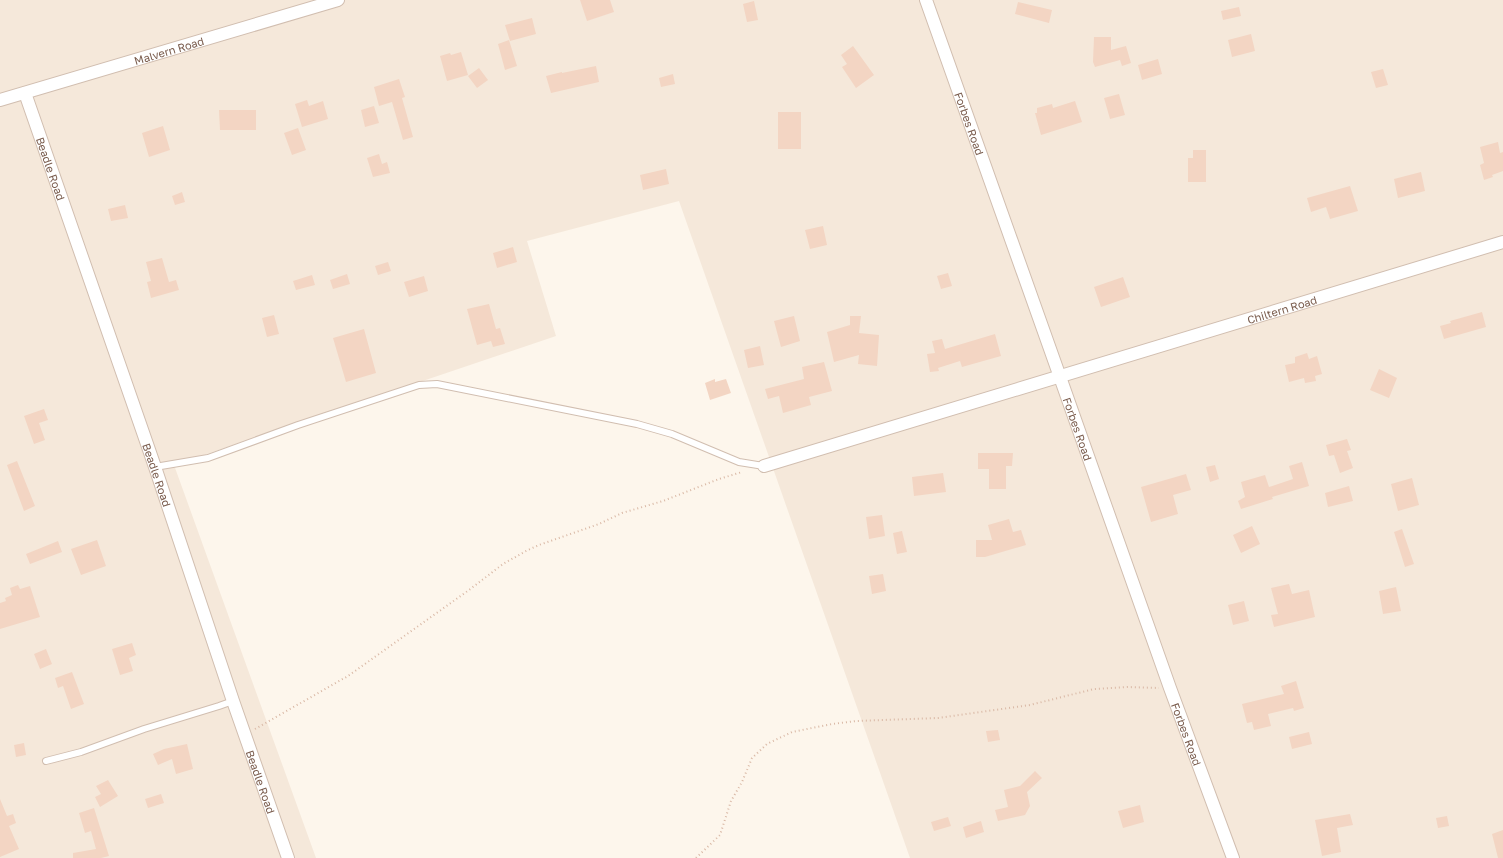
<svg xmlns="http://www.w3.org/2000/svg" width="1503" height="858" font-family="'Golos Text',sans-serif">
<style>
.residential{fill:#f5e8da}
.building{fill:#f3d5c3}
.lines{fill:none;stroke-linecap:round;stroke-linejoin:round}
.lane-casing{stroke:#d1beb0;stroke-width:8}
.street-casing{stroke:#d1beb0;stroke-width:14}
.path{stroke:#d9b8a5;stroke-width:2;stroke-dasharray:1 3;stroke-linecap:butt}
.lane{stroke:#fff;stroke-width:6}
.street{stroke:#fff;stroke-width:12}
.labels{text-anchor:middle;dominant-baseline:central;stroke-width:4;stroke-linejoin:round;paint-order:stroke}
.street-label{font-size:11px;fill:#7a5c4d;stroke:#fffaf3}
</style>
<rect width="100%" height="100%" fill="#fdf6ec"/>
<path class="residential" d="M0 0H1503V858H910L679 201 527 241 556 336 174 465 316 858H0Z"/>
<path class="building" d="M580 0H610L614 12 587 21Z
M754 1 758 20 747 22 743 4Z
M1018 2 1052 10 1049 23 1015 14Z
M1239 7 1241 16 1223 20 1221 11Z
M532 18 536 34 510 41 505 25Z
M1251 34 1255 51 1232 57 1228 40Z
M1094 37H1111V50L1126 46 1131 63 1122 66 1120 60 1095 67 1093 62Z
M509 40 517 66 505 70 498 44Z
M853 46 874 75 856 88 842 67 847 64 841 55Z
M461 52 468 75 447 81 440 56 450 53 451 55Z
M1158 59 1162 74 1142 80 1138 65Z
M596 66 599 82 551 93 546 76 562 72V73Z
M479 68 488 80 477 88 468 76Z
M1383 69 1388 85 1376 88 1371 72Z
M673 74 675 84 661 87 659 78Z
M399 79 405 97 402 98 413 137 403 140 392 102 379 106 374 87Z
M1119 94 1125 115 1110 119 1104 98Z
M307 100 309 106 323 101 328 119 302 127 295 104Z
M1075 101 1082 122 1041 135 1035 113H1037V108L1052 104 1053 108Z
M374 106 379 123 365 127 361 110Z
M219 110H256V130H220Z
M778 112H801V149H778Z
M163 126 170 150 149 157 142 133Z
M298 128 306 150 292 155 284 133Z
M1498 142 1500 153 1503 152V171L1492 175 1493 177 1484 180 1480 165 1484 163 1480 147Z
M1193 150H1206V182H1188V158H1193Z
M379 154 382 164 387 162 390 173 373 177 367 158Z
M666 169 669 184 643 190 640 175Z
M1421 172 1425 191 1398 198 1394 179Z
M1350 186 1358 211 1330 219 1326 207 1311 212 1307 198Z
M182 192 185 202 175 205 172 196Z
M125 205 128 218 111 221 108 209Z
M823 226 827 245 810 249 805 230Z
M513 247 517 262 497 268 493 253Z
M162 258 169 282 176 280 179 290 151 298 147 282 151 281 146 262Z
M388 262 391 271 378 275 375 266Z
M948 273 952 286 941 289 937 276Z
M347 274 350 284 333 289 330 280Z
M312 275 315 285 296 290 293 281Z
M424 276 428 291 409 297 404 282Z
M1123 277 1130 297 1101 307 1094 287Z
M489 304 496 329 500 328 505 344 493 347 491 341 477 345 467 309Z
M1482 312 1486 327 1444 339 1440 326 1451 323 1450 321Z
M274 315 279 334 267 337 262 318Z
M794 316 800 341 781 347 774 321Z
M850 316H861L859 333 879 335 877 366 858 364 859 355 834 362 827 332 850 325Z
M364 329 376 373 346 382 333 338Z
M995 334 1001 356 962 367 960 361 938 368 939 371 930 372 927 354 935 353 932 341 942 339 945 349Z
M760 346 764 365 748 368 744 350Z
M1307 353 1309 359 1317 356 1322 374 1315 376 1316 381 1305 383 1304 378 1289 382 1285 365 1295 363V357Z
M824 362 832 391 809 397 811 405 783 413 779 396 768 399 765 389 804 379 802 367Z
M1379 369 1397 378 1389 398 1370 390Z
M715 379V382L726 379 731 393 710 400 705 383Z
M44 409 48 420 39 423 45 440 34 444 24 416Z
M1347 439 1351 450 1347 451 1353 468 1340 473 1334 455 1329 456 1326 445Z
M978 453H1013L1012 466H1006V489H989V469H978Z
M17 461 35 506 24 511 7 465Z
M1302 462 1309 486 1272 497 1273 499 1241 509 1238 501 1245 497 1241 482 1265 475 1269 487 1293 479 1289 466Z
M1215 465 1219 479 1210 482 1206 467Z
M943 473 946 492 914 496 912 477Z
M1186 474 1191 490 1173 495 1178 514 1151 522 1141 487Z
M1412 478 1419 505 1398 511 1391 484Z
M1349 486 1353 501 1328 507 1325 493Z
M882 515 885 536 869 539 866 517Z
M1009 519 1013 532 1021 530 1026 545 985 557H976V540H992L988 525Z
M1252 526 1260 544 1241 553 1233 535Z
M1402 529 1414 564 1405 567 1394 532Z
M902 531 907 552 897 554 893 533Z
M97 540 106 566 81 575 71 549Z
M58 541 62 552 30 564 26 554Z
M883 574 886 591 872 594 869 576Z
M1289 584 1292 594 1309 590 1315 617 1274 627 1271 615 1278 614 1271 588Z
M18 585 20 589 30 586 40 617 0 629V603L6 601 5 598 12 595 10 588Z
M1396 587 1401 611 1383 614 1379 591Z
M1244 601 1249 621 1233 625 1228 605Z
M132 643 136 655 129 658 133 671 120 675 112 649Z
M46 649 52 664 40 669 34 654Z
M72 672 84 704 71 709 63 686 58 688 55 678Z
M1296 681 1304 708 1294 711 1293 708 1268 714 1271 726 1254 730 1252 722 1247 723 1242 704 1284 694 1281 686Z
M998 730 1000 740 988 742 986 731Z
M1309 732 1312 744 1292 749 1289 737Z
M24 743 26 755 16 757 14 745Z
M187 744 193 769 176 774 172 759 158 765 153 754 164 749Z
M1035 771 1042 778 1027 792 1030 806 1025 815 998 821 995 810 1008 807 1004 790 1020 786Z
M108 780 118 796 100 807 95 797 101 794 96 786Z
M161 794 164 803 148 808 145 799Z
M0 799 7 816 13 814 16 823 9 826 19 849 0 857Z
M1140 805 1144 822 1123 828 1118 811Z
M94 808 109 856 101 858H73V853L96 849 91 831 85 833 79 813Z
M1350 814 1353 825 1337 828 1341 852 1322 856 1315 820Z
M1447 816 1449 826 1438 828 1436 818Z
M948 817 951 826 934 831 931 822Z
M981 821 984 832 966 838 963 827Z
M1503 830V858H1498L1492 834Z"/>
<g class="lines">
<g class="lane-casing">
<path id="lane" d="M155 467 208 458 298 425 419 385 437 384 637 424 672 434 739 462 764 466
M46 761 81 752 144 729 219 706 233 701"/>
</g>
<g class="street-casing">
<g id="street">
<path id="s1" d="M926 0 1060 377 1170 688 1233 858"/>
<path id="s2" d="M25 93 155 467 233 701 288 858"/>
<path id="s3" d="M0 100 338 0"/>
<path id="s4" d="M764 466 1503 242"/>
</g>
</g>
<path class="path" d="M255 729 348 676 469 590 503 564 526 551 539 545 599 524 622 513 663 501 719 479 742 472
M696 858 720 835 731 801 742 782 752 758 767 744 792 732 832 724 856 721 938 718 1030 705 1094 689 1127 687 1159 688"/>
<use href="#lane" class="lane"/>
<use href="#street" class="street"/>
</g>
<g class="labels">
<g class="street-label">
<text stroke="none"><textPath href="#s3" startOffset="176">Malvern Road</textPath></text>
<text stroke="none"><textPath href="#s1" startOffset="131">Forbes Road</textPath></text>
<text stroke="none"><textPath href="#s2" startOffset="80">Beadle Road</textPath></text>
<text stroke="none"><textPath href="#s4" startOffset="541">Chiltern Road</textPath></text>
<text stroke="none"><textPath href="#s1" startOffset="455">Forbes Road</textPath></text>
<text stroke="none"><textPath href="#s2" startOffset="404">Beadle Road</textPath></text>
<text stroke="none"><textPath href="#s1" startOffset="779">Forbes Road</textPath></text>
<text stroke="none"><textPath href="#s2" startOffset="728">Beadle Road</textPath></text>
</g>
</g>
</svg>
